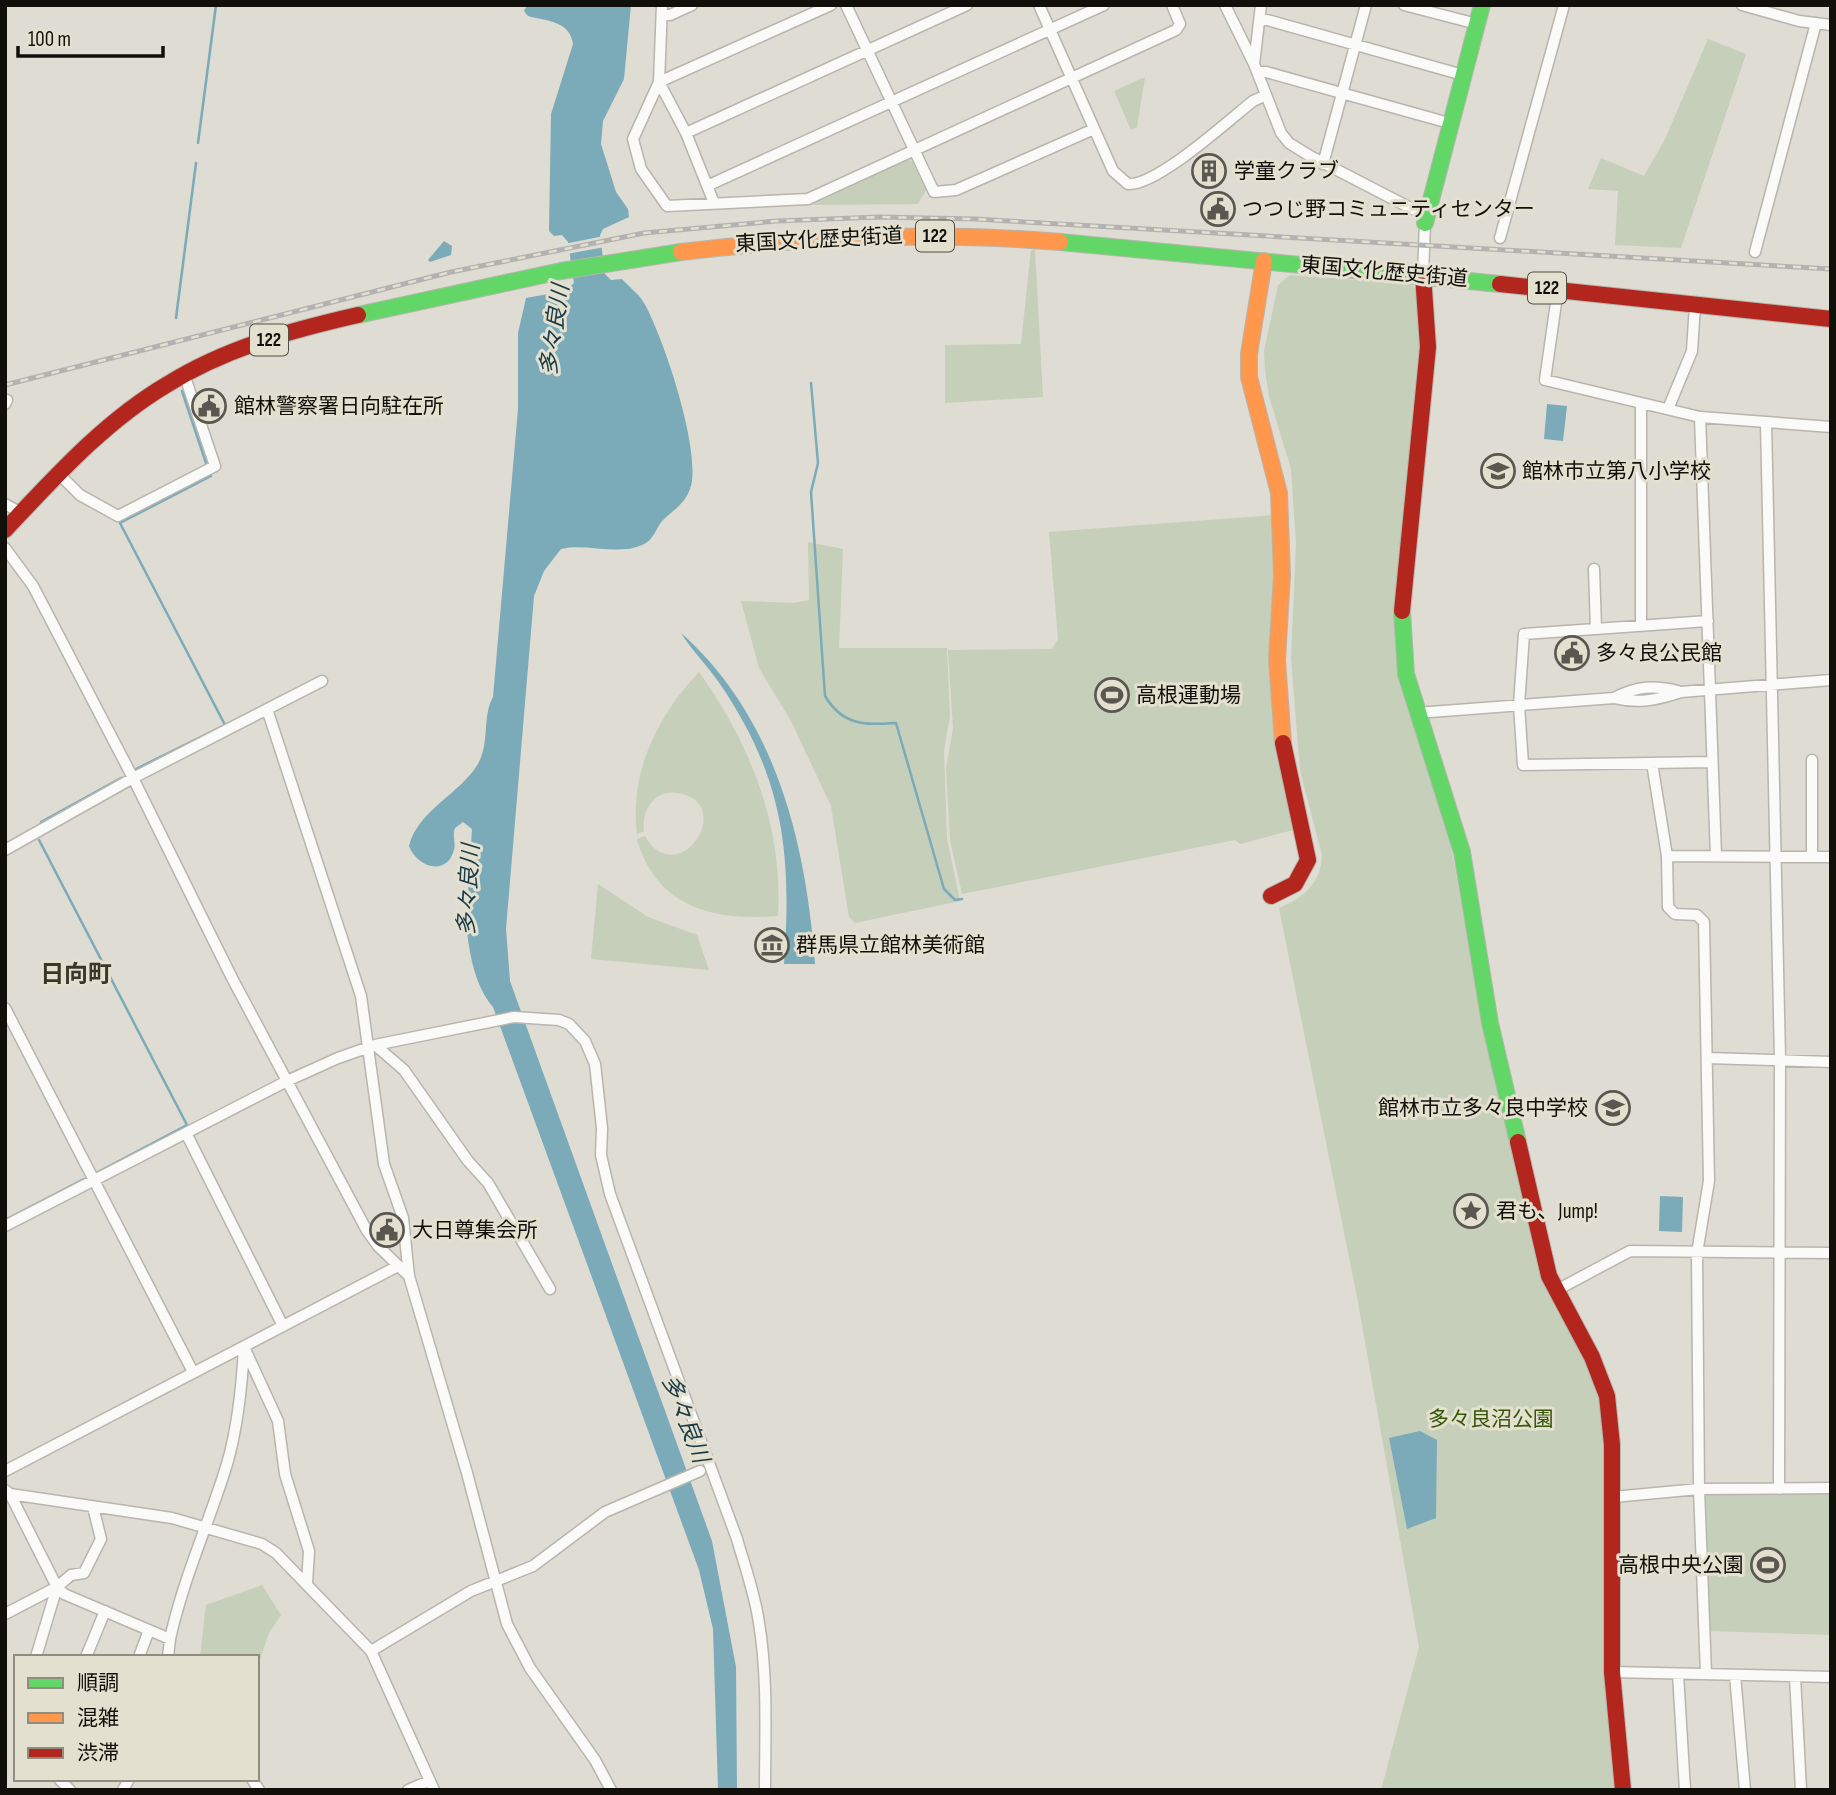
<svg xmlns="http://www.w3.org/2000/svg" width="1836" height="1795" font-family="'Sofia Sans Condensed','Noto Sans JP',sans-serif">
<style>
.green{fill:#c6cfb9}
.water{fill:#7baab9}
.pier{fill:#dedcd3}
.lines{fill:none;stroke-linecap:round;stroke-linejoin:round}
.stream{stroke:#7baab9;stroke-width:2.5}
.street-casing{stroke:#b7b5ae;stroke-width:13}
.fast-casing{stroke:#b7b5ae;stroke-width:18}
.slow-casing{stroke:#b7b5ae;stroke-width:18}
.jam-casing{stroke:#b7b5ae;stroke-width:18}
.street{stroke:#fafaf8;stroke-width:10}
.fast{stroke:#63d668;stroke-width:16}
.slow{stroke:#ff974d;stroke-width:16}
.jam{stroke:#b3261e;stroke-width:16}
.rail-casing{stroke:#b3b2b0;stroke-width:5}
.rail{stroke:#e3e0cf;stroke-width:2.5;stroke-dasharray:8;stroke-linecap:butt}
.labels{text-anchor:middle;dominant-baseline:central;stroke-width:6;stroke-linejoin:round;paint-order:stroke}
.shield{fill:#e3e0cf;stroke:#504e45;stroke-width:2}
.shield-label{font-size:19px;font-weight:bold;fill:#110f0a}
.poi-label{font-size:21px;fill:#110f0a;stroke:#e3e0cf;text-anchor:start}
.street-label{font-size:21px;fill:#110f0a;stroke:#e3e0cf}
.park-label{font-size:21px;fill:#365707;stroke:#e3e0cf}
.water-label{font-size:23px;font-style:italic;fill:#1a3b47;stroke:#e3e0cf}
.quarter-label{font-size:24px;font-weight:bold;fill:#3a372a;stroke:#e3e0cf}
</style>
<rect width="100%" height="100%" fill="#dedcd3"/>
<path class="green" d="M1708 39 1746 54 1681 248 1615 245 1618 191 1588 189 1601 158 1644 176 1665 139Z
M1145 77 1137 127 1131 130 1114 91Z
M906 159 913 162 926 190 918 204 812 205Z
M1035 249 1043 397 945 403V345L1021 344 1031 250Z
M1290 275 1411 284 1417 290 1420 345 1394 610 1397 659 1403 694 1448 828 1478 1001 1537 1260 1547 1292 1591 1367 1599 1391 1605 1470 1604 1678 1615 1790H1381L1419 1647 1357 1297 1279 908C1303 898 1321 884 1322 855L1300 771 1291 658 1296 544 1291 469 1269 396 1265 370 1264 351 1278 285Z
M1276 515 1273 599 1297 829 1240 844 1235 840 962 894 950 840 946 769 953 728 948 650 1052 649 1058 639 1049 532Z
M808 542 843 549 839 648H947L950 716 944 750 947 839 960 901 855 923 849 917 831 806 791 721 759 668 741 601 794 603 809 600Z
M699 672C751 745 783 826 778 916 717 921 659 909 638 843L637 839 645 836C678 893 738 803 678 793 655 789 641 810 644 831L637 834C629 773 658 715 699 672Z
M598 884 648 917 697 935 709 970 591 959Z
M1708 1493H1831V1635L1709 1631 1703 1498Z
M262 1585 281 1615 269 1633 257 1668V1657H200L206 1605Z"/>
<path class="water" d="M527 5H631L624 79 603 121 601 144 616 192 628 209 629 217 603 229 600 235 605 274 611 280 622 279C629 287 639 294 644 303 663 336 703 454 690 489 684 505 673 510 662 521 655 530 654 540 642 545 617 556 587 543 561 549L544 571 534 596 506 929 510 981 712 1541 736 1667 737 1790H718L713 1629 699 1570 493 1007C474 985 469 951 466 923L469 919 467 910 472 829 463 822 455 828C452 836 456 843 454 850 446 878 416 866 409 846 418 810 460 794 478 764 490 743 482 716 493 697L518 409V333L526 298 565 291 574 283 568 242 562 235 554 236 549 231 551 114 573 44C570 21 547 21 528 16L524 11Z
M444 241 452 246 451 255 430 262 428 260Z
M1547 404 1567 406 1563 441 1544 439Z
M681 633C776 717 806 843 815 964H784C792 854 784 778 720 684 708 666 692 651 681 633Z
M1660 1196 1683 1197 1682 1232 1659 1231Z
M1420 1431 1437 1440 1436 1518 1407 1529 1389 1438Z"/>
<path class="pier" d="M604 236 605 247 567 254 564 244Z"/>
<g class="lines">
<path class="stream" d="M198 143 216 5
M176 318 196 163
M811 383 818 463 811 492 825 696C843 726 865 725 896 723L944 889 955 900 962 899
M182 391 207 466
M136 769 225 725 120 523 211 476
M41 822 121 778
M39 840 187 1125 98 1172
M5 1220 84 1179"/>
<g class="street-casing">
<path id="street" d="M662 5 659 82 633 139 641 169 667 206 808 199 1176 30 1180 24 1172 5
M846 5 934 192 956 190 1094 129
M1039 5 1113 171 1128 184C1157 186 1229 120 1253 101L1266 95
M1225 5 1253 62
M1261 5 1254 64 1281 133 1289 143 1310 156 1426 216
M1404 5 1477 24
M1742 5 1799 21 1831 25
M662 15H670L692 5
M1260 18 1463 75
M1258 72H1266L1449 123
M686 133 967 5
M1323 164 1366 5
M709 185 1104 5
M714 203 686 133 659 82 831 5
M1500 238 1564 5
M1755 252 1816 23
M1423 275 1425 223
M1558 289 1545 380 1700 417 1766 422
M1641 403V625
M5 404 7 400
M1668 409 1692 351 1695 305
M1700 417 1716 856
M59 474 80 495 118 516 215 466 184 374
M5 504 21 513
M5 548 33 586 133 778 232 978 366 1229 378 1246 409 1276 467 1473 507 1624 530 1668 595 1760 611 1790
M1594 569 1596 629
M1708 621 1524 634 1519 705 1523 765 1712 762
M1614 698C1637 686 1654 685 1678 691
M267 709 361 996 384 1164 403 1218 409 1276
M1417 713 1614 698C1638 704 1657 700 1681 692L1831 680
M1652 763 1667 856 1668 907 1675 914 1697 915 1704 922 1709 1181 1697 1253 1699 1489 1706 1674
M5 850 133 778 322 681
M1667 856 1831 857
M1812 857V760
M5 1008 193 1372
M375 1045 404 1070 468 1161 488 1183 550 1289
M1707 1058 1831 1062
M186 1133 283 1326
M5 1226 287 1081 338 1058 375 1045 514 1017 559 1020 569 1024 585 1041 595 1064 602 1128 601 1155 610 1194 737 1539C745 1567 755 1594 759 1623 768 1678 765 1734 765 1790
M1555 1291 1630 1251 1831 1253
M244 1347 278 1421 285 1474 309 1551 307 1583
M5 1471 398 1266
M1779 1489 1780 1059 1766 422 1831 427
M5 1490 10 1494 172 1518 262 1544 276 1553 371 1651 434 1790
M10 1494 57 1587 64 1594 170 1639 168 1657
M1613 1497 1699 1489 1831 1488
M5 1614 57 1587 71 1575 84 1573 101 1539 93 1507
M170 1639C183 1579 209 1523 227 1464 238 1426 242 1386 244 1347
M371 1651 471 1591 533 1566 605 1512 700 1471
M36 1657 57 1587
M86 1657 105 1611
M139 1657 149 1630
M1612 1672 1831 1677
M1678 1674 1685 1790
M1735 1675 1745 1790
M1795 1677 1801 1790
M59 1779 70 1790
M252 1779 259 1790
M123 1790 129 1779
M408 1790 429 1781"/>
</g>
<g class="fast-casing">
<path id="fast" d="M1425 223 1482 5
M1060 242 1500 284
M358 315 561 271 681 252
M1402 611 1406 674 1462 852 1490 1023 1518 1142"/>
</g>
<g class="slow-casing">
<path id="slow" d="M681 252C808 237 933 231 1060 242
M1264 261 1249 354V377L1279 493 1282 575 1277 660 1283 743"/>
</g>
<g class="jam-casing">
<path id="jam" d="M1500 284 1831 319
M5 530C55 477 105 421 168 384 226 348 292 330 358 315
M1402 611 1428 347 1423 275
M1271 896 1295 884 1308 860 1283 743
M1518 1142 1549 1276 1592 1357 1607 1396 1612 1445V1672L1623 1790"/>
</g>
<use href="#street" class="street"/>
<use href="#fast" class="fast"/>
<use href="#slow" class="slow"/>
<use href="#jam" class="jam"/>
<g class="rail-casing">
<path id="rail" d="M5 385 451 272 644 233 777 221 879 217 975 219 1831 269"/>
</g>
<use href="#rail" class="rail"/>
</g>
<defs>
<g id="building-ring" transform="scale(1.75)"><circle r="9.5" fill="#e3e0cf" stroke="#595750" stroke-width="1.5"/><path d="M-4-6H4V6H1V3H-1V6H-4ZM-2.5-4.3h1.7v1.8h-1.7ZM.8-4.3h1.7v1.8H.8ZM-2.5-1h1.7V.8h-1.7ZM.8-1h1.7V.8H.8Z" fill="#595750"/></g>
<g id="civic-ring" transform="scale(1.75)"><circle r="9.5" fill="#e3e0cf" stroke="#595750" stroke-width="1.5"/><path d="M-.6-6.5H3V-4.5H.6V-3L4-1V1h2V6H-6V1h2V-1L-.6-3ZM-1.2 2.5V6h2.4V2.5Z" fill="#595750"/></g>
<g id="school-ring" transform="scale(1.75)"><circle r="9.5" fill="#e3e0cf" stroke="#595750" stroke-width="1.5"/><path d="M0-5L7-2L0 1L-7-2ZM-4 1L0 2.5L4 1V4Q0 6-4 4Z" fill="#595750"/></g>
<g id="stadium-ring" transform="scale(1.75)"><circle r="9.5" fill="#e3e0cf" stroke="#595750" stroke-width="1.5"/><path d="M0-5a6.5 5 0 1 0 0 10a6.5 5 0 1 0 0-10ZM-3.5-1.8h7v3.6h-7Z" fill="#595750"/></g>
<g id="museum-ring" transform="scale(1.75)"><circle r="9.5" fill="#e3e0cf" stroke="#595750" stroke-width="1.5"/><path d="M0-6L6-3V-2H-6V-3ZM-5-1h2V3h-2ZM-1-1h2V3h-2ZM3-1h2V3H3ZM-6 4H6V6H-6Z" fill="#595750"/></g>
<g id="sight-ring" transform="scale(1.75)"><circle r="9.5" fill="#e3e0cf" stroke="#595750" stroke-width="1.5"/><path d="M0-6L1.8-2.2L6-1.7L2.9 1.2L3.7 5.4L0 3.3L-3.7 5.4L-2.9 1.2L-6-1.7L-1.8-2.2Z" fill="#595750"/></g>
</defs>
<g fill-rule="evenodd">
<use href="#building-ring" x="1209" y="171"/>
<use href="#civic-ring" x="1218" y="209"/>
<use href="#civic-ring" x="209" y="406"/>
<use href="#school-ring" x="1498" y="471"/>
<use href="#civic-ring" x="1572" y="653"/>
<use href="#stadium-ring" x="1112" y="695"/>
<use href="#museum-ring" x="772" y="945"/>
<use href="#school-ring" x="1613" y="1108"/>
<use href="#sight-ring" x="1471" y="1211"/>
<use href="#civic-ring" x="387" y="1230"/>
<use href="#stadium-ring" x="1768" y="1565"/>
</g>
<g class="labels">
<g class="shield">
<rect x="916" y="220.5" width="38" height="31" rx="5"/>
<rect x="1528" y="272.5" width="38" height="31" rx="5"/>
<rect x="250" y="324.5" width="38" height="31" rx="5"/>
</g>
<g class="shield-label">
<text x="935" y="236">122</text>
<text x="1547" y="288">122</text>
<text x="269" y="340">122</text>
</g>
<g class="poi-label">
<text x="1234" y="171">学童クラブ</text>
<text x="1242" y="209">つつじ野コミュニティセンター</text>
<text x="234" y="406">館林警察署日向駐在所</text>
<text x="1522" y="471">館林市立第八小学校</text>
<text x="1596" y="653">多々良公民館</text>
<text x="1136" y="695">高根運動場</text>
<text x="796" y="945">群馬県立館林美術館</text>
<text x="1588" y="1108" text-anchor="end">館林市立多々良中学校</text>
<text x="1496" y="1211">君も、Jump!</text>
<text x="412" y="1230">大日尊集会所</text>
<text x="1744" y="1565" text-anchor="end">高根中央公園</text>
</g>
<g class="street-label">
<text transform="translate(819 240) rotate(-3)">東国文化歴史街道</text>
<text transform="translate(1384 272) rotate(5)">東国文化歴史街道</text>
</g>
<g class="park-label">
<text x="1491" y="1419">多々良沼公園</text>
</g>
<g class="water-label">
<text transform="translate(555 330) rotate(-82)">多々良川</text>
<text transform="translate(469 890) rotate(-87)">多々良川</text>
<text transform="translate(685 1419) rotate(69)">多々良川</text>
</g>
<g class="quarter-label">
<text x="76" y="974">日向町</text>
</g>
</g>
<rect width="1836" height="1795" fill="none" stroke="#110f0a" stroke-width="14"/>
<rect x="14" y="1655" width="245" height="126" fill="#e3e0cf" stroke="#8f8c80" stroke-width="2"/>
<rect x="28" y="1678" width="35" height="10" fill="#63d668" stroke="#8f8c80" stroke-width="2"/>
<text x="77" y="1690" font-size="21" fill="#110f0a">順調</text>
<rect x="28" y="1713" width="35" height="10" fill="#ff974d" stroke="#8f8c80" stroke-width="2"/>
<text x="77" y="1725" font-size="21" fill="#110f0a">混雑</text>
<rect x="28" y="1748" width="35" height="10" fill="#b3261e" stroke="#8f8c80" stroke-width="2"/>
<text x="77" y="1760" font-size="21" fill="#110f0a">渋滞</text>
<path d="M18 46v10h145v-10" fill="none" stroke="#110f0a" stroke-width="3.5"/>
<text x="28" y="46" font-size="21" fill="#110f0a" stroke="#e3e0cf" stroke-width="5" paint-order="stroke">100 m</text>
</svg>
